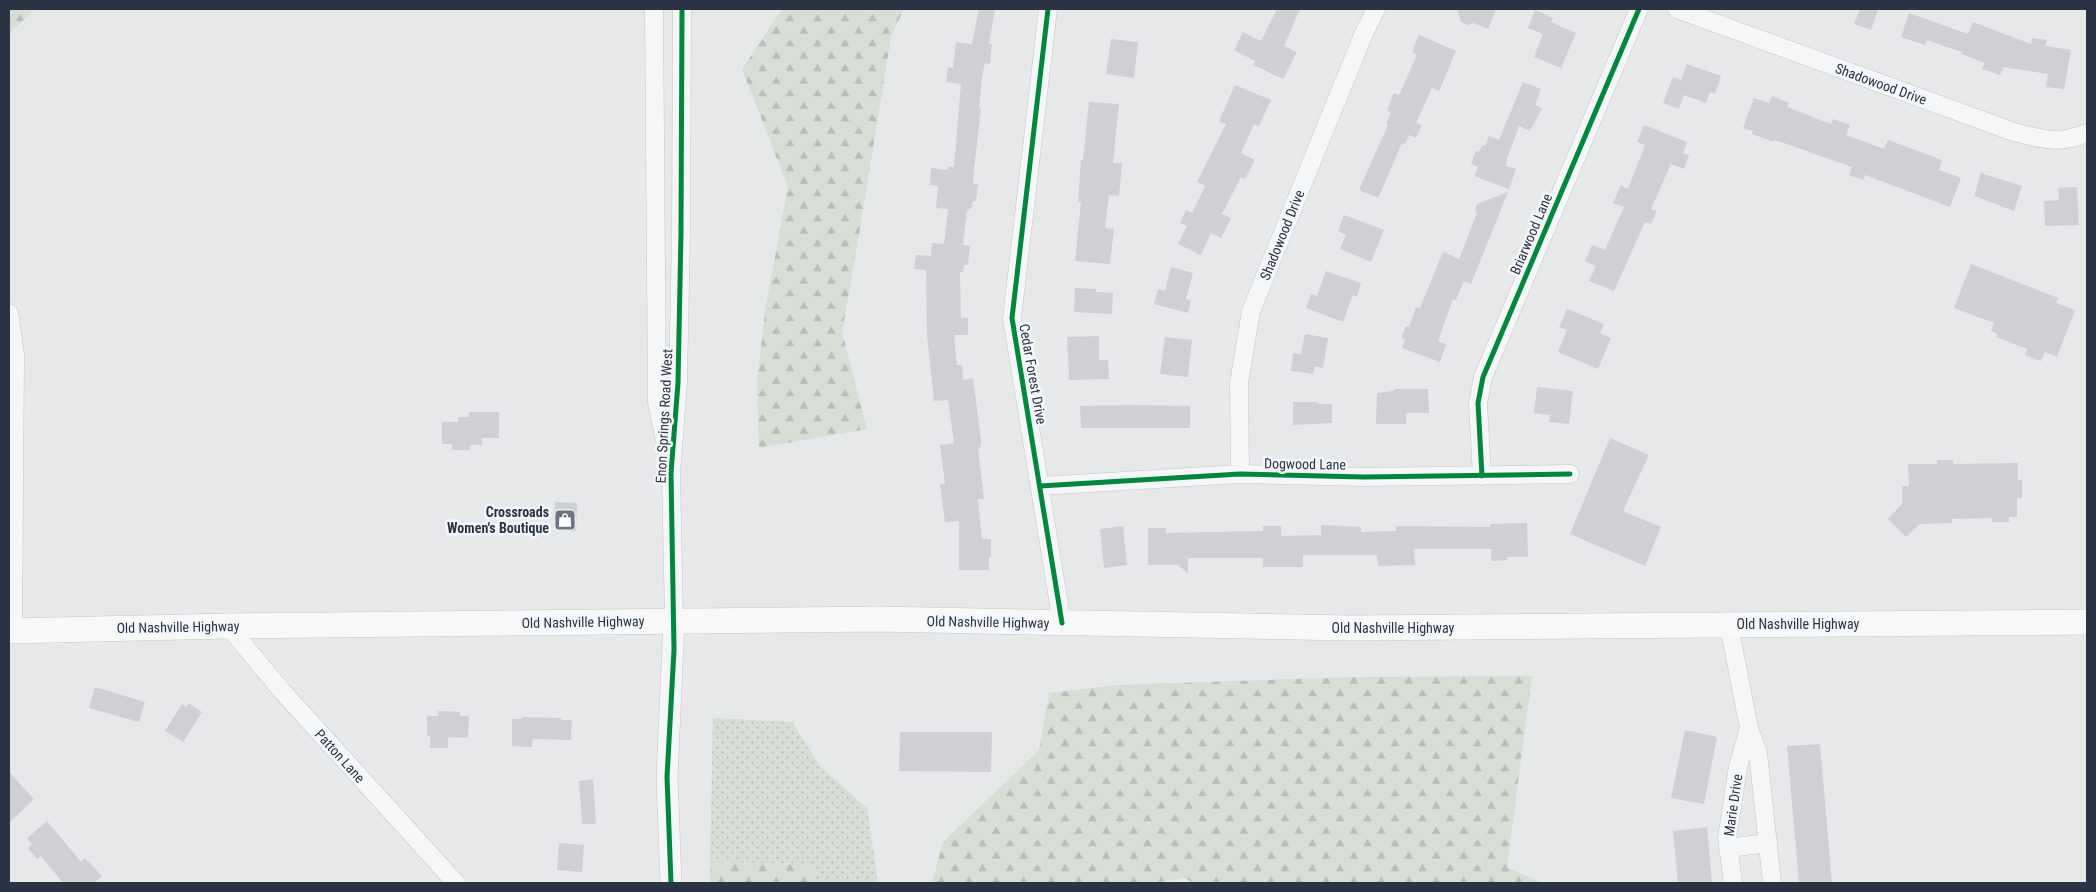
<svg xmlns="http://www.w3.org/2000/svg" width="2096" height="892" font-family="'Roboto Condensed',sans-serif">
<style>
.grass{fill:url(#grass-dots)}
.forest{fill:url(#forest-firs)}
.building{fill:#ced0d3}
.lines{fill:none;stroke-linecap:round;stroke-linejoin:round}
.minor-casing{stroke:#c4c6c8;stroke-width:19}
.tertiary-casing{stroke:#c4c6c8;stroke-width:22}
.secondary-casing{stroke:#c4c6c8;stroke-width:26}
.minor{stroke:#f5f6f7;stroke-width:18}
.tertiary{stroke:#f5f6f7;stroke-width:21}
.secondary{stroke:#f8f8f8;stroke-width:25}
.cycleway-casing{stroke:#f4f6f9;stroke-width:8}
.cycleway{stroke:#00873e;stroke-width:5}
.labels{text-anchor:middle;dominant-baseline:central;stroke-width:5;stroke-linejoin:round;paint-order:stroke}
.street-label{font-size:14px;fill:#2b3445;stroke:#f4f6f9}
.poi-label{font-size:14px;font-weight:bold;fill:#2b3445;stroke:#f4f6f9;text-anchor:end}
</style>
<defs>
<pattern id="grass-dots" width="8" height="8" patternUnits="userSpaceOnUse" patternTransform="scale(1.25)"><rect width="8" height="8" fill="#d6ded6"/><path d="M2 2h.1M6 6h.1" fill="none" stroke="#b8bfb9" stroke-width="1.8" stroke-linecap="round"/></pattern>
<pattern id="forest-firs" width="22" height="20" patternUnits="userSpaceOnUse" patternTransform="scale(1.25)"><rect width="22" height="20" fill="#d6ded6"/><path d="M5 1l3.5 6h-7zM16 11l3.5 6h-7z" fill="#b8bfb9"/></pattern>
</defs>
<rect width="100%" height="100%" fill="#e6e8ea"/>
<path class="grass" d="M713 718 792 722 821 767 867 808 878 883H816L812 864 710 862Z"/>
<path class="forest" d="M9 9H39L33 11 9 34Z
M782 9H904L891 37 856 253 842 332 867 429 759 448 757 383 765 311 788 187 742 69Z
M1532 676 1507 867 1542 883H1192L1186 878 1154 883H932L943 842 1039 750 1049 693 1118 685 1354 677Z
M710 862 812 864 816 883H710Z"/>
<path class="building" d="M979 9H995L989 44H992L990 64 985 63 982 77 979 108 981 109 974 169 973 184H978L976 201H973L972 207 967 211 963 245 970 246 968 265H964L963 272H960L961 318H968V335H954L957 365H962L963 380 973 378 981 440V447L978 448 984 499H978L982 539H991V557H989V570H959V521L945 522 940 484H945L940 445 954 443 948 400 934 401 927 335 926 270 914 269 916 255 931 256 932 243 944 244 948 209 936 208 938 186 930 185 931 168 948 170 949 166 954 167 961 84 946 82 948 67 953 68 956 42 972 44Z
M1277 9H1300L1284 46 1297 52 1283 79 1253 65 1255 61 1234 50 1243 32 1261 41Z
M1457 9H1496L1488 29 1473 23 1468 25 1461 22Z
M1860 9H1878L1871 30 1854 24Z
M1535 10 1553 18 1551 22 1576 33 1561 68 1534 57 1543 34 1528 28Z
M1909 13 1968 34 1973 22 2031 44 2032 38 2047 40 2045 46 2071 50 2064 89 2046 87 2048 74 2003 67 2000 75 1982 69 1985 63 1961 54 1962 52 1927 40 1925 45 1901 37Z
M1419 35 1456 51 1439 91 1432 88 1416 123 1422 125 1416 138 1409 135 1405 144 1402 143 1378 198 1359 190 1388 125 1386 124 1391 112 1387 111 1394 93 1399 95 1417 55 1412 52Z
M1111 39 1138 42 1134 78 1106 74Z
M1687 64 1721 76 1715 94 1710 92 1706 103 1684 95 1679 109 1663 103 1673 77 1681 80Z
M1523 82 1541 89 1535 105 1542 108 1530 131 1519 126 1507 159 1506 166 1516 169 1509 189 1474 176 1478 167 1471 164 1476 151 1479 152 1482 145 1485 146 1489 136 1499 140Z
M1235 85 1271 100 1259 126 1254 124 1241 153 1255 160 1245 179 1241 177 1222 214 1231 218 1221 238 1211 233 1201 255 1178 244 1187 226 1180 223 1186 210 1192 213 1205 186 1197 182 1226 124 1219 121Z
M1772 96 1789 103 1787 107 1823 121 1831 124 1833 119 1850 125 1846 135 1884 149 1888 140 1942 160 1939 170 1961 178 1950 207 1865 175 1863 180 1849 175 1852 167 1775 140 1774 142 1752 134 1753 131 1743 128 1754 98 1769 103Z
M1089 102 1119 104 1113 163H1122L1119 196 1109 195 1105 228 1114 229 1110 264 1075 261 1081 202H1078L1081 160H1083Z
M1644 125 1687 142 1683 153 1689 155 1684 169 1671 164 1651 209 1657 211 1651 224 1645 222 1614 291 1589 281 1596 266 1585 261 1592 245 1605 250 1624 207 1613 203 1621 185 1628 189 1645 145 1637 142Z
M1981 173 2022 186 2014 211 1974 196Z
M2077 187 2079 225 2045 226 2044 201 2059 200 2058 188Z
M1508 192 1471 284 1464 281 1456 300 1453 299 1438 341 1446 344 1440 362 1402 348 1405 339 1401 338 1406 326 1409 327 1416 307 1420 308 1442 254 1444 252 1459 259 1477 213 1475 210 1477 204Z
M1344 215 1384 230 1371 262 1340 249 1346 235 1338 231Z
M1971 264 2058 298 2056 303 2075 310 2057 357 2045 352 2041 361 2025 355 2027 349 1996 337 1998 334 1991 331 1994 323 1954 308Z
M1171 267 1193 273 1186 299 1191 300 1188 313 1154 304 1158 289 1165 291Z
M1326 271 1361 283 1357 297 1353 295 1343 322 1306 308 1311 294 1317 296Z
M1075 288 1096 289V292L1113 293 1112 314 1074 312Z
M1567 309 1604 324 1600 333 1611 338 1598 369 1558 352 1567 330 1559 327Z
M1305 334 1328 338 1323 368 1315 366 1313 374 1291 371 1293 353 1301 354Z
M1099 336V360H1108L1109 379 1069 380 1067 337Z
M1165 337 1192 340 1188 377 1160 374Z
M1537 387 1573 391 1569 424 1549 422 1550 415 1534 413Z
M1394 389H1428L1429 413H1406V424H1376L1377 393 1394 391Z
M1293 402H1318L1319 404H1332V423L1293 425Z
M1128 405 1190 406V428H1081L1080 406Z
M469 412H499V438H482V445H470V450H452V444H442V422H458V417H469Z
M1610 438 1649 455 1623 511 1661 527 1645 566 1570 534Z
M1937 460H1953V464L2018 463V480H2022V498H2017V517H2009V522H1992V518L1952 519V523L1920 524 1906 537 1888 519 1902 504V486H1909L1908 464H1937Z
M555 502 577 503 576 531 562 530V527H554Z
M1527 523 1528 557H1507V560L1491 561V549H1414L1415 565 1378 566 1377 555H1303V567H1263V558H1188V573L1178 565H1148V528H1166V533L1208 532 1263 531V526H1281V536L1321 535V525L1361 527V532L1396 531V526L1490 527V524Z
M1123 526 1127 565 1104 568 1100 529Z
M95 687 145 702 139 722 89 708Z
M189 703 202 712 183 742 165 731 182 704 186 707Z
M438 711 460 712V716H469L468 738 448 737V748H430V736H427V716H438Z
M522 717 561 718V720H572L571 740 533 739 532 747 512 746V719H522Z
M1685 730 1717 737 1704 804 1671 798Z
M900 732H992L991 772 899 771Z
M1820 744 1832 883H1799L1787 746Z
M9 772 34 799 9 823Z
M593 779 596 824H582L579 781Z
M47 821 81 862 85 858 102 876 94 883H63L41 856 37 859 28 848 32 844 27 838Z
M1707 827 1712 883H1678L1673 831Z
M559 843 584 845 582 872 557 870Z"/>
<g class="lines">
<g class="minor-casing">
<path id="minor" d="M654 9 657 402 667 451
M1048 9 1012 318 1062 623
M1677 9 2014 132C2042 139 2059 145 2087 133
M9 313 15 354 13 631
M1240 474 1239 383 1251 311 1364 33 1376 9
M1482 476 1478 403 1483 377 1639 9
M1040 486 1240 474 1364 477 1570 474
M674 621 671 473 678 383 681 233 682 9
M1729 625 1749 728 1758 753 1772 883
M228 626 282 691 456 883
M1728 848 1768 843
M1733 883 1727 838 1738 767 1749 728"/>
</g>
<g class="tertiary-casing">
<path id="tertiary" d="M671 883 667 777 674 621"/>
</g>
<g class="secondary-casing">
<path id="secondary" d="M9 631 228 626 878 619 1349 628 2087 622"/>
</g>
<use href="#minor" class="minor"/>
<use href="#tertiary" class="tertiary"/>
<use href="#secondary" class="secondary"/>
<g class="cycleway-casing">
<path id="cycleway" d="M1048 9 1012 318 1062 623
M1482 476 1478 403 1483 377 1639 9
M1040 486 1240 474 1364 477 1570 474
M671 883 667 777 674 650 671 473 678 383 681 233 682 9"/>
</g>
<use href="#cycleway" class="cycleway"/>
</g>
<defs>
<g id="shop-square" transform="scale(1.125)"><rect x="-9" y="-9" width="18" height="18" rx="4" fill="#6c737f" stroke="#f4f6f9"/><path d="M-5-2.5h2.3a2.7 3.5 0 0 1 5.4 0H5L5.5 6h-11ZM-1.5-2.5h3a1.5 2.3 0 0 0-3 0Z" fill="#fff"/></g>
</defs>
<g fill-rule="evenodd">
<use href="#shop-square" x="565" y="520"/>
</g>
<g class="labels">
<g class="street-label">
<text transform="translate(1881 84) rotate(20)">Shadowood Drive</text>
<text transform="translate(1531 234) rotate(-67)">Briarwood Lane</text>
<text transform="translate(1282 235) rotate(-68)">Shadowood Drive</text>
<text transform="translate(1033 374) rotate(80)">Cedar Forest Drive</text>
<text transform="translate(664 416) rotate(-87)">Enon Springs Road West</text>
<text transform="translate(1305 464) rotate(1)">Dogwood Lane</text>
<text transform="translate(583 622) rotate(-1)">Old Nashville Highway</text>
<text transform="translate(988 622) rotate(1)">Old Nashville Highway</text>
<text x="1798" y="624">Old Nashville Highway</text>
<text transform="translate(178 627) rotate(-1)">Old Nashville Highway</text>
<text x="1393" y="628">Old Nashville Highway</text>
<text transform="translate(340 756) rotate(48)">Patton Lane</text>
<text transform="translate(1733 805) rotate(-82)">Marie Drive</text>
</g>
<g class="poi-label">
<text x="549" y="512">Crossroads<tspan x="549" dy="16">Women's Boutique</tspan></text>
</g>
</g>
<rect width="2096" height="892" fill="none" stroke="#2b3445" stroke-width="20"/>
</svg>
